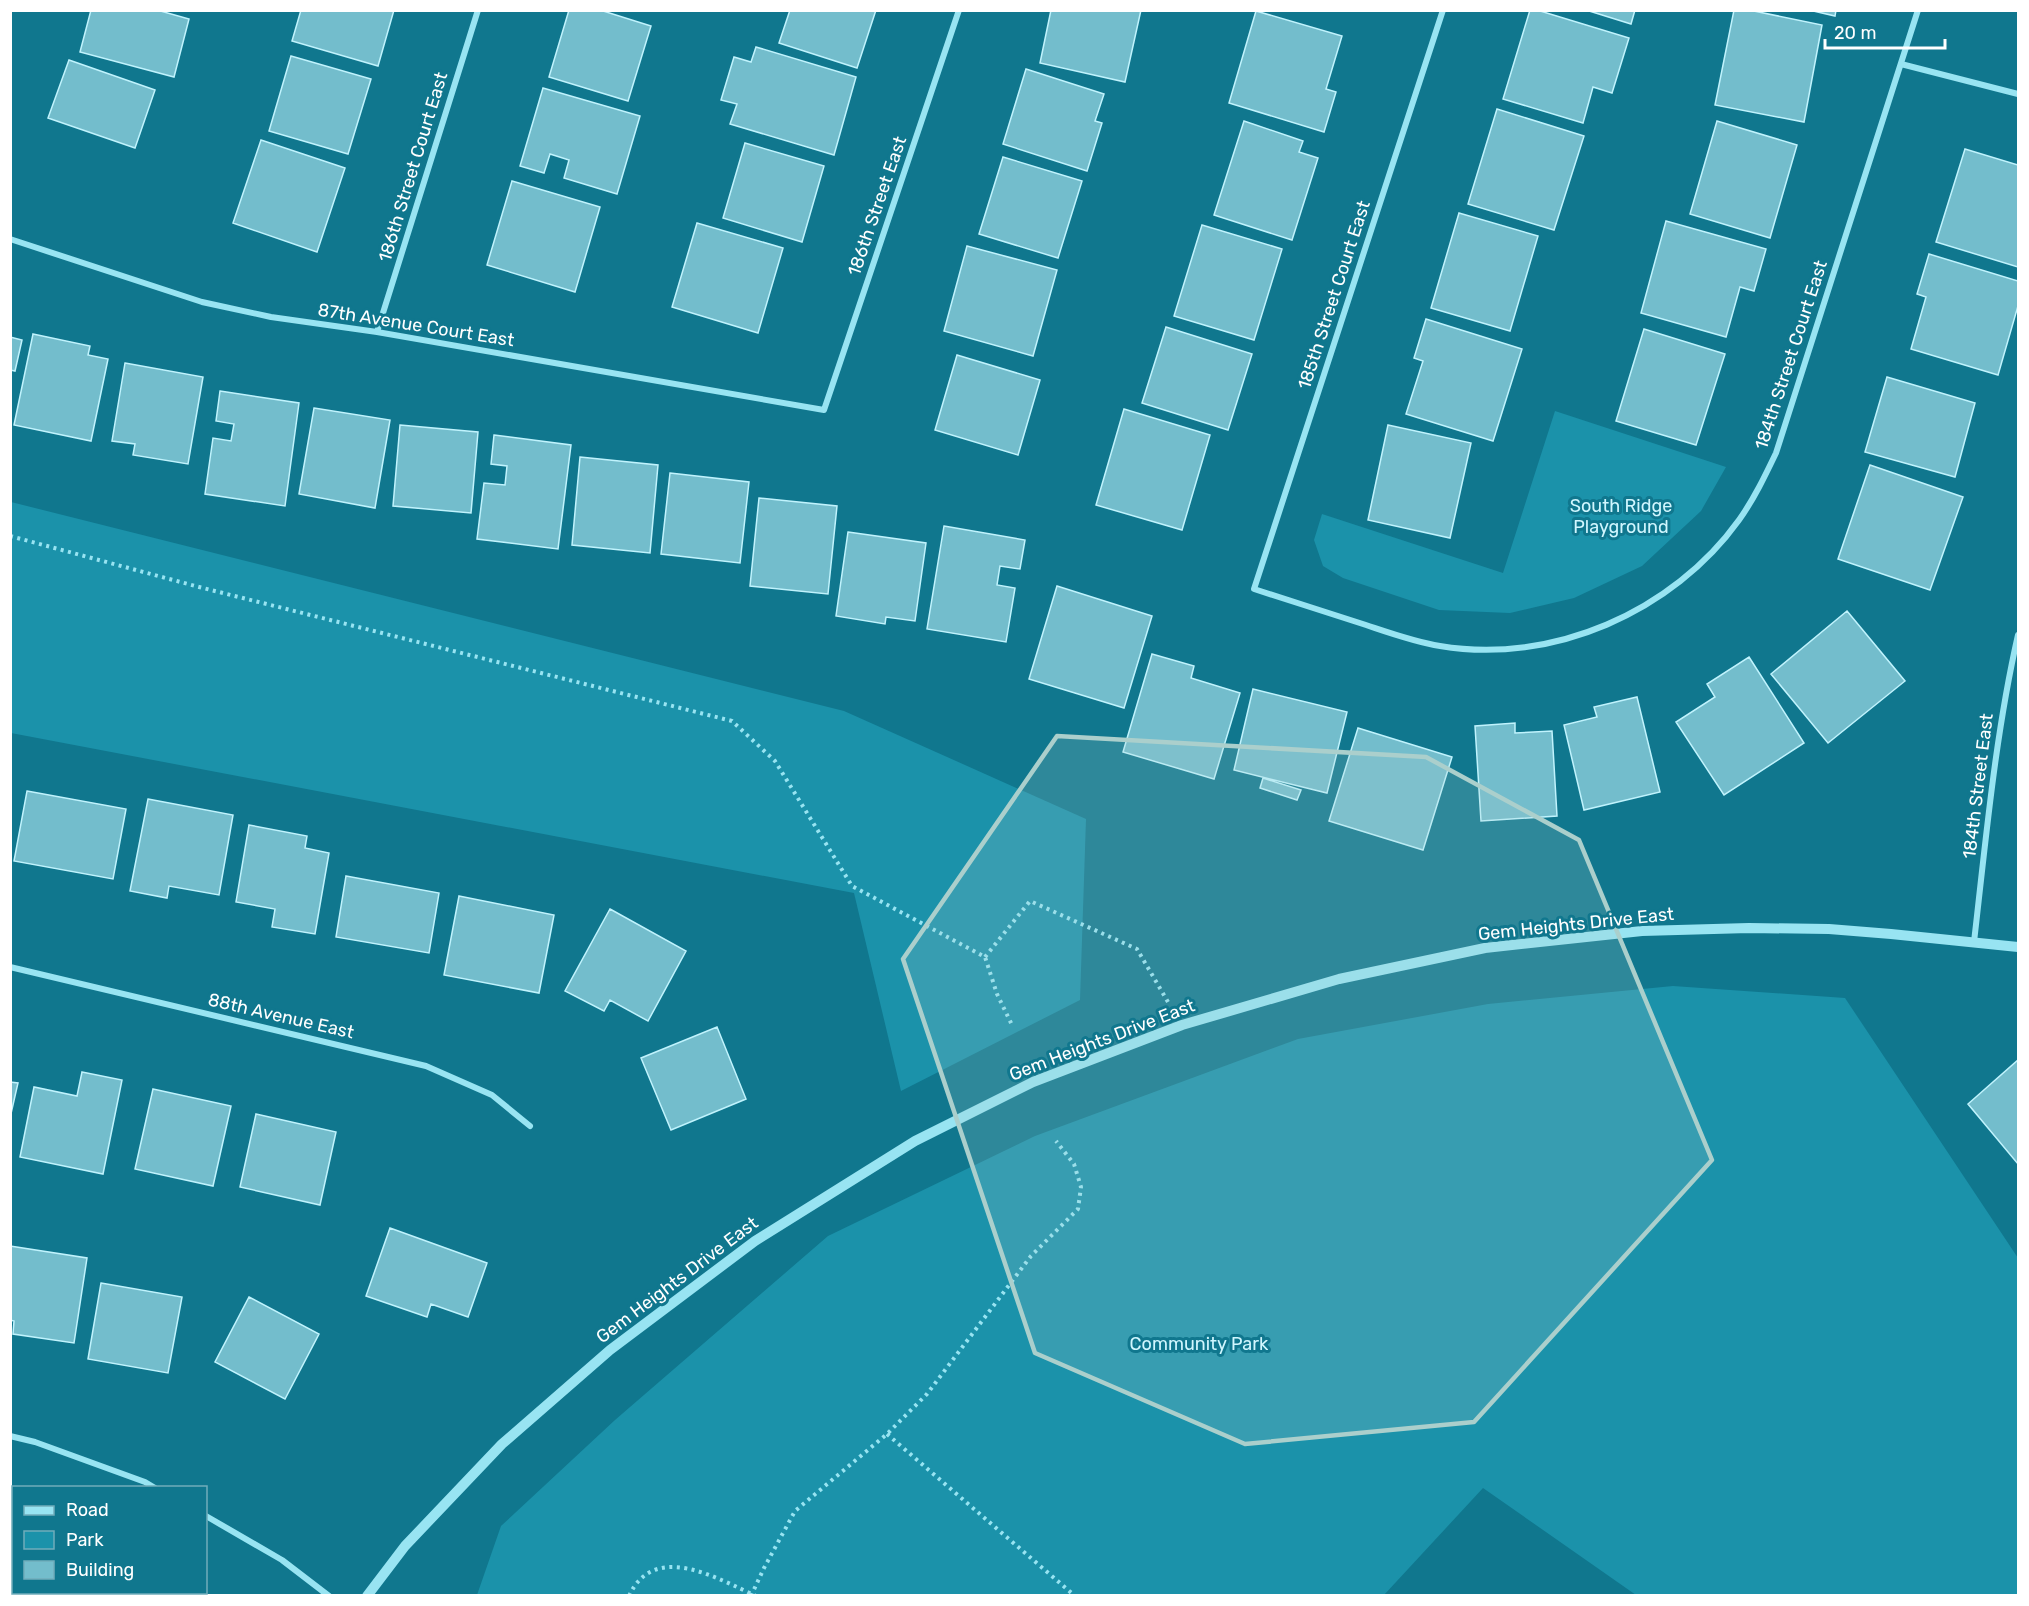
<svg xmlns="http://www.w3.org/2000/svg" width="2029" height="1606" font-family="Rubik,sans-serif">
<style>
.green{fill:#1b92aa}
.building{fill:#73bdcc;stroke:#c0f3fd;stroke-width:1.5}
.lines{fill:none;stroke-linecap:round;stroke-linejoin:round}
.path{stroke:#98e4f2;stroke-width:4;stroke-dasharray:3 4.5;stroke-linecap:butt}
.minor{stroke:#98e4f2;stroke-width:6}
.tertiary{stroke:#98e4f2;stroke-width:10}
.marked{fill:#abcfcc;fill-opacity:0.2;stroke:#abcfcc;stroke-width:4.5;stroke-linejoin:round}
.labels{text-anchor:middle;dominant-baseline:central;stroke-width:6;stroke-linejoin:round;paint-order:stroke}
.street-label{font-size:18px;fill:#fff;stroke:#10778e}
.park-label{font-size:18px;fill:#d0f6fe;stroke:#10778e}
</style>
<rect width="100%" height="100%" fill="#10778e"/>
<path class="green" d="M1555 411 1726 467 1701 511 1642 566 1574 598 1510 613 1439 610 1343 578 1323 566 1314 540 1322 514 1503 573Z
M11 502 844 711 1086 819 1080 1000 901 1091 854 893 11 733Z
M1673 986 1845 998 2018 1258V1595H1636L1483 1488 1384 1595H477L501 1526 615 1420 828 1236 1035 1136 1298 1039 1488 1004Z"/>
<path class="building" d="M91 10H157L189 19 174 77 80 52Z
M301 10H394L378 66 292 41Z
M569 10H600L651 26 628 101 549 77Z
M790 10H876L857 68 779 43Z
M1051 10H1141L1125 82 1040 63Z
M1530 10H1537L1629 38 1612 93 1593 87 1583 123 1503 99Z
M1586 10H1635L1631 24Z
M1734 10H1749L1822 25 1804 122 1715 105Z
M1809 10H1836L1835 16Z
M1256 11 1342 36 1326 89 1336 92 1324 132 1229 103Z
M756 47 856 77 834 155 730 124 737 104 721 100 734 57 751 62Z
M291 56 371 79 348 154 269 131Z
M69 60 155 90 135 148 48 118Z
M1026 69 1104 94 1095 121 1102 123 1087 171 1003 144Z
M543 88 640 116 617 194 564 178 569 160 550 154 544 173 520 166Z
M1497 109 1584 136 1554 230 1468 204Z
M1244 121 1303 141 1299 152 1318 158 1292 240 1214 215Z
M1717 121 1797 145 1770 238 1690 214Z
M261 140 345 168 317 252 233 223Z
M745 143 824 166 802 242 723 218Z
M1965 149 2018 165V267L1936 242Z
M1003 157 1082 181 1058 258 979 234Z
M512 181 600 207 575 292 487 265Z
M1459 213 1538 236 1510 331 1431 308Z
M1666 221 1766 249 1754 291 1740 287 1726 337 1641 313Z
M697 223 783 248 758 333 672 307Z
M1202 225 1282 249 1254 340 1174 316Z
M967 246 1057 270 1033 356 944 331Z
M1929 254 2018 281V306L1998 375 1911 349 1926 297 1917 294Z
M1426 319 1522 349 1493 441 1406 414 1423 361 1414 358Z
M1166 327 1252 354 1228 430 1142 403Z
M1644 329 1725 354 1696 445 1616 421Z
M33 334 90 346 88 355 108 359 91 441 14 425Z
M10 337 22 340 15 371 10 370Z
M957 355 1040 380 1018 455 935 430Z
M125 363 203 377 188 464 133 455 135 444 112 441Z
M1887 377 1975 403 1955 477 1865 452Z
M220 391 299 403 285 506 205 494 213 438 231 441 234 424 216 421Z
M314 408 390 420 375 508 299 494Z
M1124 409 1210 435 1182 530 1096 505Z
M400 425 478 432 471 513 393 506Z
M1388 425 1471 443 1450 538 1368 520Z
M494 435 571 445 558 549 477 539 484 483 505 485 507 466 491 464Z
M580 457 658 465 650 553 572 545Z
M1870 465 1963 497 1930 590 1838 559Z
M670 473 749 482 740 563 661 554Z
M759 498 837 506 828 594 750 586Z
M944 526 1025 540 1020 569 1000 566 997 585 1015 588 1006 642 927 629Z
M848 532 926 543 915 621 886 617 885 624 836 616Z
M1057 586 1152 616 1124 708 1029 679Z
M1847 611 1905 681 1828 743 1771 674Z
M1152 654 1194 666 1191 678 1240 693 1214 779 1123 752Z
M1749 657 1804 743 1724 795 1676 722 1715 697 1707 684Z
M1253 689 1347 712 1327 793 1234 770Z
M1637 697 1660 792 1584 810 1564 725 1597 717 1594 707Z
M1515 723V733L1552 731 1557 816 1481 821 1475 726Z
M1358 728 1452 757 1423 850 1329 821Z
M1263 778 1301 790 1297 800 1260 788Z
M27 791 126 809 113 879 14 861Z
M148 799 233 815 219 895 169 886 167 898 130 891Z
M249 825 307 836 305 848 329 853 315 934 272 927 275 909 236 902Z
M346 876 439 893 429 953 336 937Z
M459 896 554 915 539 993 444 975Z
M610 909 686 951 648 1021 610 1000 604 1011 565 991Z
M717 1027 746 1099 671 1130 641 1058Z
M2018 1060V1164L1968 1104Z
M82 1072 122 1080 103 1174 20 1157 34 1087 77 1096Z
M10 1082 18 1083 10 1118Z
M153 1089 231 1106 213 1186 135 1169Z
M256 1114 336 1132 320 1205 240 1187Z
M390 1228 487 1263 468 1317 431 1304 427 1317 366 1296Z
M10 1246 87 1258 74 1343 13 1334 14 1321 10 1320Z
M101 1283 182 1297 168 1373 88 1359Z
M249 1297 319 1334 285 1399 215 1362Z
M10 1515H14V1592H67V1596L10 1595Z"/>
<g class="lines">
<path class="path" d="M10 536 199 587 732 721 775 761 852 886 985 957 997 994 1012 1025
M985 957 1030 901 1137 949 1168 1002
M887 1434 1075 1596
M629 1596C654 1541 717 1578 756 1596
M751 1596 764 1568 795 1511 887 1434 927 1394 1031 1256 1078 1209 1081 1187 1074 1164 1056 1141"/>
<path class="minor" d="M1443 10 1254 589C1291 601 1329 613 1366 625 1390 633 1415 642 1440 646 1552 665 1673 612 1739 520 1754 499 1765 476 1776 453L1918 10
M1901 64 2018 94
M10 239 202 302 271 317 377 332 824 410 959 10
M377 332 478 10
M1974 942C1986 839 1995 736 2018 635
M10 967 426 1066 492 1095 530 1126
M10 1436 35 1442 145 1482 155 1488
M206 1516 282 1560 329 1596"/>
<path class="tertiary" d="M367 1596 405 1546 502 1444 610 1350 755 1241 915 1141 1033 1082 1182 1025 1339 979 1485 948 1642 931 1749 928 1829 929 1891 934 2018 947"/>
</g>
<path class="marked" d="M1057 736 1426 757 1579 840 1712 1160 1474 1422 1245 1444 1035 1353 903 959Z"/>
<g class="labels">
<g class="street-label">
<text transform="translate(413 167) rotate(-73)">186th Street Court East</text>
<text transform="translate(877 206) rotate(-71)">186th Street East</text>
<text transform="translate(1334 295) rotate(-72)">185th Street Court East</text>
<text transform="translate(416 325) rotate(9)">87th Avenue Court East</text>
<text transform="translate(1791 355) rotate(-72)">184th Street Court East</text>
<text transform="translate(1978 786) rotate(-83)">184th Street East</text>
<text transform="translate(1576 924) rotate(-6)">Gem Heights Drive East</text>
<text transform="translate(281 1016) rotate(13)">88th Avenue East</text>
<text transform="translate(1102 1040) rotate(-21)">Gem Heights Drive East</text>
<text transform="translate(677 1280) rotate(-37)">Gem Heights Drive East</text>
</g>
<g class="park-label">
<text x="1621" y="506">South Ridge<tspan x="1621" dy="21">Playground</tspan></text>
<text x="1199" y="1344">Community Park</text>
</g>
</g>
<rect width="2029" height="1606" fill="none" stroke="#ffffff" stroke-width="24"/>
<rect x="12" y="1486" width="195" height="108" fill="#10778e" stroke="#70adbb" stroke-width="1.5"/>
<rect x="24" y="1506" width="30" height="9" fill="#98e4f2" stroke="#70adbb" stroke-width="1.5"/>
<text x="66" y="1516" font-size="18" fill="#ffffff">Road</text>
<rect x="24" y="1531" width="30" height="18" fill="#1b92aa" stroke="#70adbb" stroke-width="1.5"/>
<text x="66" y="1546" font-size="18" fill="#ffffff">Park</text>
<rect x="24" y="1561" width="30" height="18" fill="#73bdcc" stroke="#70adbb" stroke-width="1.5"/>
<text x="66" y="1576" font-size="18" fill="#ffffff">Building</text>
<path d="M1825 39v9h120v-9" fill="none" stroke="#ffffff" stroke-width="3"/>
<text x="1834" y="39" font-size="18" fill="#ffffff" stroke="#10778e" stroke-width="4.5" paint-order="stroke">20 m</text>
</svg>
